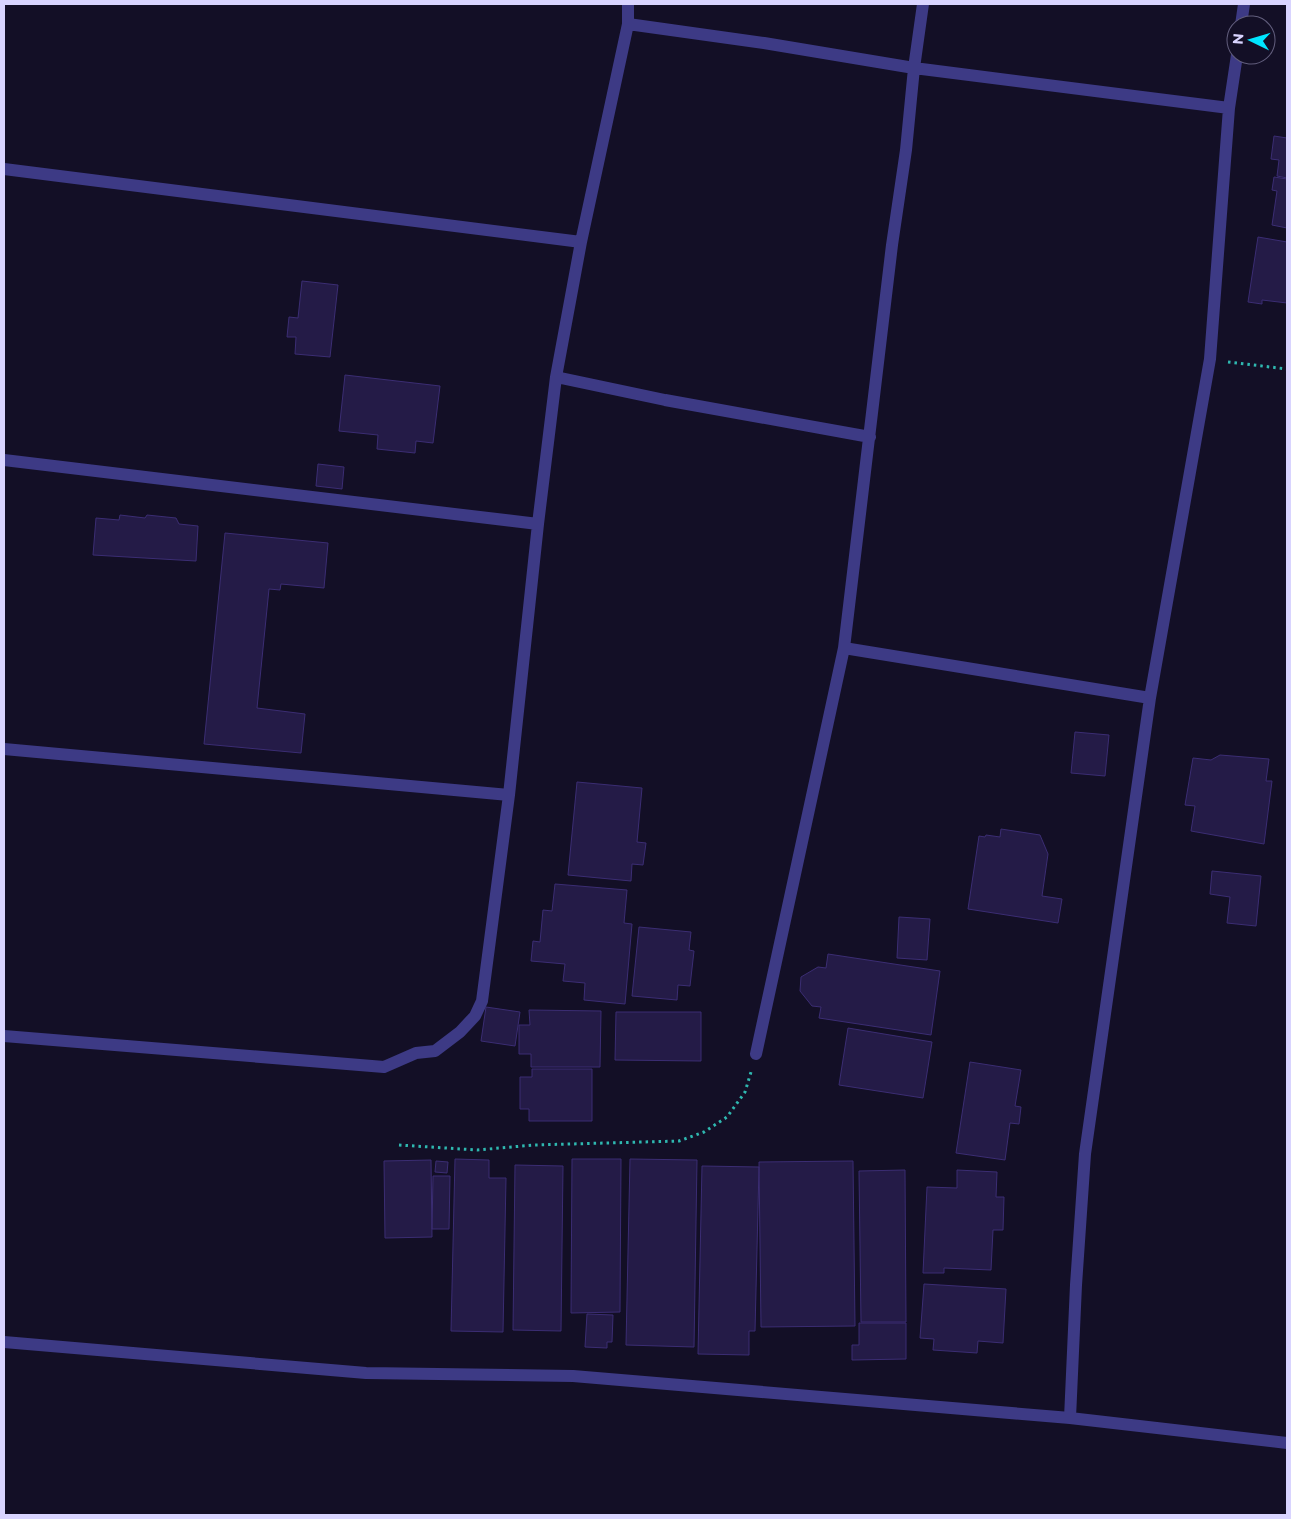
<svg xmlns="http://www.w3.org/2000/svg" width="1291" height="1519" font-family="Montserrat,sans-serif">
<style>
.building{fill:#241b47;stroke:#3b2d73}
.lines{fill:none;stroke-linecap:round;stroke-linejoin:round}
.path{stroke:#2fb8b0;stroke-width:3;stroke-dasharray:2.5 4;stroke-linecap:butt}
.minor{stroke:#3d3a85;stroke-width:12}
</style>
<rect width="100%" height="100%" fill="#130f26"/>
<path class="building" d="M1274 136 1287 138V178L1277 176 1279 160 1271 159Z
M1274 177 1287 179V228L1272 225 1277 191 1272 190Z
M1258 237 1287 242V303L1262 300V304L1248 302Z
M302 281 338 285 330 357 295 354 296 337H287L289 317 298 318Z
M345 375 440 386 433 443 416 441 415 453 377 449 378 435 339 431Z
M318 464 344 467 342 489 316 486Z
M120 515 145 518 147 515 176 518 179 524 198 526 196 561 93 555 96 518 119 520Z
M225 533 328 543 324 588 281 584 280 590 269 589 257 708 305 714 301 753 204 744Z
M1075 732 1109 735 1105 776 1071 773Z
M1220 755 1269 759 1266 781H1272L1264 844 1191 831 1195 806 1185 805 1193 758 1211 760Z
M577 782 642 788 637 842 646 843 643 865 632 864 631 881 568 875Z
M1001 829 1040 835 1048 854 1042 896 1062 899 1058 923 968 909 979 836 985 837 986 835 1000 837Z
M1212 871 1261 876 1256 926 1227 923 1230 897 1210 894Z
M555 884 627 890 624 923 632 924 625 1004 584 1000 585 983 563 981 565 964 531 961 533 941 540 942 543 910 552 911Z
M899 917 930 919 927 960 897 958Z
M639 927 691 932 689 950 694 951 690 986 678 985 677 1000 632 996Z
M828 954 940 971 931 1035 819 1018 821 1007 812 1006 800 991 801 977 818 967 826 968Z
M486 1007 520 1012 515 1046 481 1041Z
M529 1010 601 1011 600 1067H531V1054H519V1025H530Z
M616 1012H701V1061L615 1060Z
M848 1028 932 1042 923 1098 839 1085Z
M970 1062 1021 1070 1015 1106 1021 1107 1019 1124 1010 1123 1005 1160 956 1153Z
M532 1069H592V1121H529V1109H520V1077H532Z
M455 1159 489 1160V1178H506L503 1332 451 1331Z
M572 1159H621L620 1312 571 1313Z
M630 1159 697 1160 694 1347 626 1345Z
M431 1160 432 1237 385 1238 384 1161Z
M436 1161 448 1162 447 1173 435 1172Z
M853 1161 855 1326 761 1327 759 1162Z
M515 1165 563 1166 561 1331 513 1330Z
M702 1166 759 1167 755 1331H749V1355L698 1354Z
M905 1170 906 1322H861L859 1171Z
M957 1170 997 1172 996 1197H1004L1003 1230H993L991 1270 944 1268V1273H923L927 1187 957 1188Z
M433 1176H450L449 1229H432Z
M924 1284 1006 1289 1003 1343 978 1341 977 1353 933 1350 934 1339 920 1338Z
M587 1314 613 1315 612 1342H607V1348L585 1347Z
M859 1323H906V1359L852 1360V1345H859Z"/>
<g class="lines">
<path class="path" d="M1228 362 1287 369
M399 1145 477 1150 534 1145 679 1141 704 1132 727 1117 745 1092 751 1072"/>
<path class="minor" d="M923 4 914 68 1229 108
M628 24 764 43 914 68 906 150 892 245 844 648 756 1054
M1241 25 1244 4
M4 169 581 242
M556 377 665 400 870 437
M4 460 538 524
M844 648 1150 698
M4 749 509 795
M4 1036 384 1067 416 1053 435 1051 460 1032 475 1016 482 1001 509 795 538 524 556 377 581 242 628 24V4
M4 1342 366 1373 573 1376 1070 1418 1287 1443
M1070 1418 1076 1285 1085 1154 1150 698 1210 359 1229 108 1237 55"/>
</g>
<rect width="1291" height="1519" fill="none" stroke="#d9d4ff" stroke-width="10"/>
<g transform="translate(1251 40) rotate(275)"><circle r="24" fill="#130f26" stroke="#625e7d"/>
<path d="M0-4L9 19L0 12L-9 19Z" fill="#00e5ff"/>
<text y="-8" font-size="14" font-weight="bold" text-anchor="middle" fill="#d9d4ff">N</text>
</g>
</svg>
